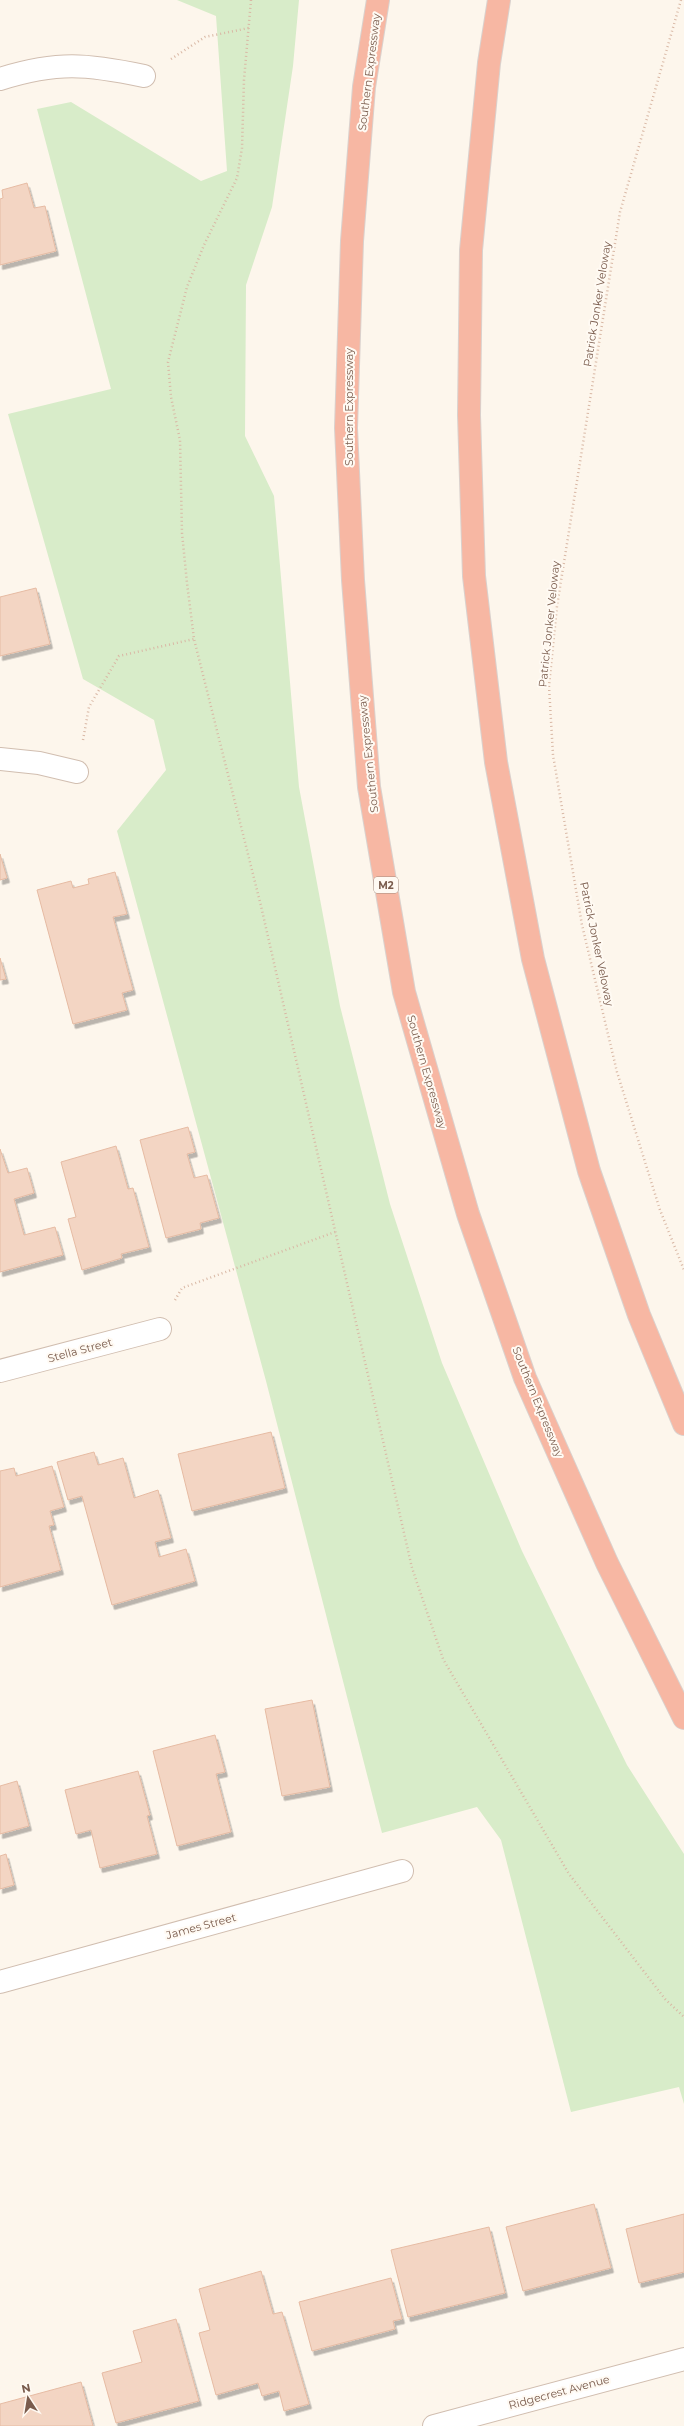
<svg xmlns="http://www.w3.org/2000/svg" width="684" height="2426" font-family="Montserrat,sans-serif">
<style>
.green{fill:#d8ecc9}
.building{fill:#f3d5c3;stroke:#e6bba3;filter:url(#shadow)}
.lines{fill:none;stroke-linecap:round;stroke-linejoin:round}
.street-casing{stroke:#d1beb0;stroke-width:24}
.highway-casing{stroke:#dad1cd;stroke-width:24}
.path{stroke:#d9b8a5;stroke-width:2.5;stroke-dasharray:1 3;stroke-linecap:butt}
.street{stroke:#fff;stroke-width:22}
.highway{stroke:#f7b7a3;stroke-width:22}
.labels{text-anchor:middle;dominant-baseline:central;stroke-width:4;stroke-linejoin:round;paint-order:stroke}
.shield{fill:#fffaf3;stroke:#a28b7f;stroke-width:1}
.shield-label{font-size:10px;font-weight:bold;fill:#7a5c4d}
.street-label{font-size:11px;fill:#7a5c4d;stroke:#fffaf3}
</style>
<defs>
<filter id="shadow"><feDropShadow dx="2.5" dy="4.5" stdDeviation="0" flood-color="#0004"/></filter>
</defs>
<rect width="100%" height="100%" fill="#fdf6ec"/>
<path class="green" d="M177 0H299L293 66 272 207 246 285 245 436 274 496 299 787 340 1006 390 1204 442 1363 522 1551 627 1765 684 1854V2104L679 2087 571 2112 501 1840 477 1807 382 1833 266 1381 117 831 166 770 154 720 83 679 8 414 111 389 37 109 71 102 201 181 227 171 216 16Z"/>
<path class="building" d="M27 183 34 208 45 206 56 251 0 265V199L3 198 2 190Z
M36 588 50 644 0 656V597Z
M0 854 7 878 0 880Z
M115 872 127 914 113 917 133 990 122 993 127 1010 73 1024 37 890 71 881 73 888 89 884 88 879Z
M0 958 6 979 0 980Z
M188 1127 195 1152 187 1154 194 1178 207 1175 219 1218 200 1223 201 1229 166 1238 140 1140Z
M116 1146 128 1189 133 1188 149 1247 121 1254 122 1258 82 1270 68 1219 76 1217 61 1162Z
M0 1149 8 1173 27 1168 34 1193 14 1199 24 1235 55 1227 63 1255 0 1272Z
M271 1432 285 1488 192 1511 178 1454Z
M94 1452 98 1465 123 1458 134 1498 158 1490 171 1538 155 1542 159 1557 186 1549 195 1581 112 1605 82 1496 68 1500 57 1462Z
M52 1466 64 1507 50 1511 54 1525 49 1526 61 1570 0 1587V1471L14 1468 16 1476Z
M312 1700 330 1787 282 1796 265 1709Z
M215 1735 225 1772 216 1774 231 1832 177 1846 153 1751Z
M138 1771 150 1815 147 1816 157 1854 100 1868 91 1830 76 1834 65 1790Z
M17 1781 29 1826 0 1834V1786Z
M6 1854 14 1885 0 1889V1856Z
M594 2204 611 2268 523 2291 506 2227Z
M684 2214V2272L639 2283 626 2229Z
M489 2227 505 2293 408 2317 391 2250Z
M261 2271 273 2314 282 2312 309 2404 284 2411 279 2391 262 2396 258 2383 216 2395 199 2333 210 2330 199 2289Z
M391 2278 402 2319 393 2321 395 2329 312 2351 299 2302Z
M176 2319 199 2401 116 2423 102 2373 142 2362 133 2331Z
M81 2382 93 2426H0V2404Z"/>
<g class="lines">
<g class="street-casing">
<path id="street" d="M0 79C57 61 87 64 144 76
M0 759 39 763 77 772
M0 1371 160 1329
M0 1982 402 1871
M434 2426 684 2359"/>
</g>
<g class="highway-casing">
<path id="highway" d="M378 0 364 87 352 241 346 428 353 580 369 787 404 992 468 1214 525 1378 607 1563 684 1718
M499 0 489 63 471 250 469 415 474 576 496 762 533 959 589 1171 639 1315 684 1424"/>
</g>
<path class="path" d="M251 0 244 80 242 148 237 178 204 245 187 287 168 362 171 397 180 440 182 533 187 583 194 639 261 906 412 1568 443 1659 569 1874 665 1999 684 2017
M681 0 620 212 557 606 549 686 553 755 582 925 617 1072 660 1210 684 1270
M171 59 205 37 249 28
M83 740 89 707 119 656 194 639
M175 1300 182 1288 335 1232"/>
<use href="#street" class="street"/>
<use href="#highway" class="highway"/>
</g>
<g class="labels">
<rect class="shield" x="374" y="877" width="24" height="16" rx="3"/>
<g class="shield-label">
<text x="386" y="885">M2</text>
</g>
<g class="street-label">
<text transform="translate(369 72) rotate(-83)">Southern Expressway</text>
<text transform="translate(597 304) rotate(-81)">Patrick Jonker Veloway</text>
<text transform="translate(349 407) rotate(-90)">Southern Expressway</text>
<text transform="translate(549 624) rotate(-84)">Patrick Jonker Veloway</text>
<text transform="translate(368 754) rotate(-96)">Southern Expressway</text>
<text transform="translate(597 944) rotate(78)">Patrick Jonker Veloway</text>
<text transform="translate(427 1072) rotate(74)">Southern Expressway</text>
<text transform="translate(80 1350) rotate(-15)">Stella Street</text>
<text transform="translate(538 1402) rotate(68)">Southern Expressway</text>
<text transform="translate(201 1926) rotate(-15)">James Street</text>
<text transform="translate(559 2392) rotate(-15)">Ridgecrest Avenue</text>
</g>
</g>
<g transform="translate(28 2398) rotate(348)" stroke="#fffaf3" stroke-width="3" paint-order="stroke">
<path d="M0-3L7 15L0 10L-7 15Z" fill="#7a5c4d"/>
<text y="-6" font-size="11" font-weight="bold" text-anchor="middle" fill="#7a5c4d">N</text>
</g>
</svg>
